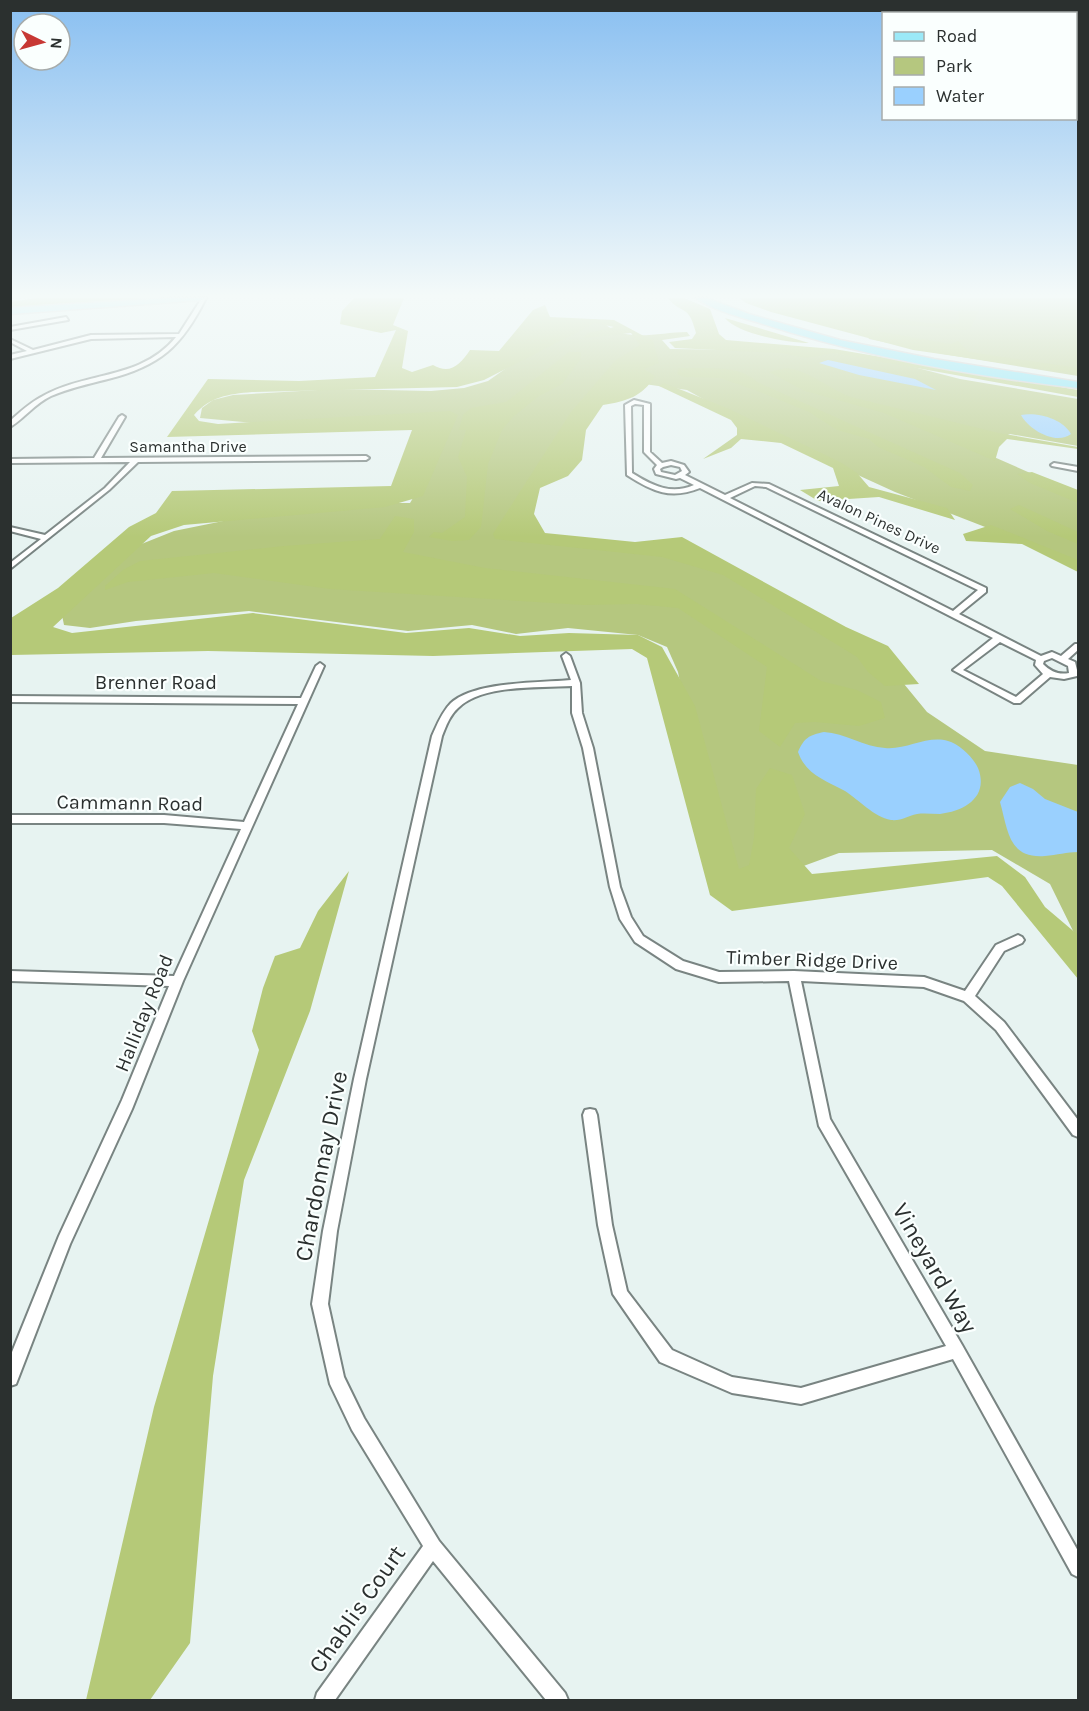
<svg xmlns="http://www.w3.org/2000/svg" width="1089" height="1711" font-family="Karla,sans-serif">
<style>
.green{fill:#b5c77f}
.forest{fill:#b5c978}
.water{fill:#9ad0fe}
.lines{fill:none;stroke-linecap:round;stroke-linejoin:round}
.minor-casing{stroke:#798482;stroke-width:4}
.primary-casing{stroke:#cccdcd;stroke-width:3}
.trunk-casing{stroke:#cccdcd;stroke-width:3}
.minor{fill:#fff;fill-rule:evenodd}
.primary{fill:#9be9f8;fill-rule:evenodd}
.trunk{fill:#7ae2f6;fill-rule:evenodd}
.labels{text-anchor:middle;dominant-baseline:central;stroke-width:4.5;stroke-linejoin:round;paint-order:stroke}
.far-street-label{font-size:16px;fill:#2b302f;stroke:#fafffe}
.street-label{font-size:20px;fill:#2b302f;stroke:#fafffe}
.near-street-label{font-size:24px;fill:#2b302f;stroke:#fafffe}
</style>
<rect width="100%" height="100%" fill="#e7f3f1"/>
<path class="green" d="M850 298H1078V376L937 353 869 339Z
M595 319C604 322 609 328 616 331 636 340 664 332 687 332L690 336 662 340 670 349 824 351 906 365 960 379 1078 399V446L1010 434 992 442 994 457 1078 494V563L895 492 755 428 687 390 644 384 599 397 506 536 659 550 727 572 886 662 927 712 985 751 1078 765V941L1050 884 992 850 839 853 768 879 730 880 691 738 678 672 667 647 638 635 568 628 516 634 472 625 408 631 249 611 136 621 90 628 64 625 61 610 119 553 174 531 243 517 380 503H410L422 483 433 453 406 418 254 423 200 418 202 408 213 400 233 395 335 389 431 391 464 388 488 381 519 359Z"/>
<path class="forest" d="M37 298H150L11 307V302Z
M354 298H404L393 325 408 331 402 368 412 372 433 365C450 375 460 365 470 350L499 351 533 310 545 305 550 317 614 320 653 341 659 363 644 369 655 376C642 397 627 401 603 405L586 430 582 460 568 476 540 488 534 514 545 533 635 542 682 537 846 627 888 646 919 684 885 686 868 672 857 657 723 575 662 557 495 539 493 534 571 412 615 361 640 345 631 333 583 338 589 333 614 327 595 323 484 380 457 387 252 392C228 394 210 397 194 415L199 421 218 424 450 411 458 415 423 496 385 507 184 525 151 536 53 627 72 633 253 613 406 633 469 628 520 636 569 633 638 635 662 647 695 706 739 869 749 865 754 838 756 789 770 768 792 775 805 814 789 848 812 874 997 856 1025 877 1045 907 1078 935V979L1002 886 988 877 732 911 710 895 647 658 632 649 433 656 208 651 11 655V618L58 588 129 527 156 513 172 491 391 486 412 430 167 437 208 379 299 381 375 377 396 330 381 333 340 324 342 311Z
M668 298H684L710 309 719 334 726 340 834 349 1078 390V397L833 353 806 358 782 353 675 348 669 342 692 339 696 333C688 302 682 316 668 298Z
M740 298H860C880 321 929 325 959 324L958 310 979 311 971 327 966 330 886 323 877 329 881 332 951 344 958 341 969 352 1078 368V374L913 350 771 312 746 303Z
M725 318 809 343C788 343 738 334 725 318Z
M569 352H581L580 360 562 384 539 396 513 417 502 430 488 464 481 527 469 540 452 541 429 537 434 532 442 533 465 517 467 477 458 457 466 430H459L463 415 471 408 506 402Z
M679 368C703 369 739 364 757 382L960 473 973 485 970 491 951 487 924 467 878 447 869 439 837 430 809 412 755 390 720 378 684 377 677 374Z
M787 368C810 371 829 389 851 397L999 433 1078 447V449L1007 439 999 447 995 461 884 413 805 391 769 372Z
M664 383 727 408 840 462 857 473 869 487 947 508 955 520 879 497 818 501 800 490 839 486 833 468 781 443 741 439 731 448 703 459 737 435V428L731 420 659 386Z
M1032 472 1078 490V503L1030 483 1017 474Z
M1019 505 1078 532V544L1047 531 1010 509Z
M395 516 414 519V532L403 552 485 568 675 589 821 681 857 690 881 702 885 718 859 726 815 722 795 723 780 747 759 731 767 667 678 608 636 604 584 605 330 589 214 573 128 582 105 590V586L123 570 140 561 284 546 380 539Z
M991 525 1078 560V572L1022 544 966 541 963 534Z
M349 871 310 1011 244 1180 213 1376 190 1643 150 1700H86L154 1407 259 1050 252 1031 263 988 275 956 300 948 318 911Z"/>
<path class="water" d="M828 360 915 379 936 390 859 375 819 363Z
M1021 415C1038 412 1063 419 1071 434 1056 446 1028 429 1021 415Z
M824 732C845 733 864 747 885 748 907 750 927 735 948 741 959 744 973 757 978 768 989 796 966 811 940 814 932 814 924 813 917 814 907 816 902 821 891 820 874 817 859 800 845 791 825 780 806 775 798 752 804 738 809 735 824 732Z
M1020 783 1033 789 1045 799 1078 812V852C1067 852 1057 855 1045 856 1008 859 1008 830 1000 802L1010 787Z"/>
<g class="lines">
<g class="minor-casing">
<path id="minor" d="M202 298H206C182 346 160 366 108 379 88 384 69 388 51 396 34 404 25 418 10 427V421C21 411 31 402 43 396 88 371 141 380 176 337L91 339 10 359V355L27 351 10 342V339L33 350 91 335 179 334Z
M66 317 68 320 10 330V327Z
M634 400 650 404V452L662 463 671 461 684 465 689 472 685 475 725 495 752 483 769 484 986 588V592L959 614 1041 656 1052 652 1061 656 1075 644H1078V650L1068 659 1075 662 1078 674 1077 676 1064 679 1050 677 1020 703H1014L953 670 993 638 700 488C670 500 652 491 627 475L625 405ZM635 404 644 405V452L657 465 654 469 656 474 676 479 680 478 694 485C671 495 653 486 632 473L631 406ZM671 465 680 467 682 471 675 475 661 472 660 469 663 467ZM755 486 766 487 978 590 953 611 730 498ZM1000 642 1036 660 1035 665 1043 674 1016 697 963 670ZM1052 658 1068 666 1069 673C1059 675 1051 672 1043 664L1044 661Z
M122 415 125 417 101 458 366 456 369 458 366 460 138 462 109 490 10 569V563L41 539 10 531V527L45 535 105 488 130 462 10 463V459L94 458 119 417Z
M1054 463 1078 467V471L1052 466 1051 465Z
M566 653 570 656 580 683 582 713 593 748 620 887 631 917 643 936 683 961 719 972 794 971 924 977 965 991 996 945 1018 935 1022 937 1024 940 1022 943 1004 951 975 996 1004 1022 1078 1120V1137L1073 1135 996 1030 964 1001 924 987 801 981 830 1119 962 1345 1078 1551V1577L1072 1574 953 1359 801 1404 732 1393 660 1362 613 1294 598 1225 583 1115 585 1110 590 1109 595 1110 597 1115 612 1225 627 1291 672 1350 732 1377 801 1388 946 1346 819 1126 789 981 719 982 676 969 635 942 620 919 610 887 583 748 572 713V686C540 688 482 684 458 708 450 715 446 726 442 736L366 1079 337 1231 328 1304 344 1377 364 1418 439 1541 565 1693 568 1700H546L433 1561 335 1700H315L317 1693 423 1546 352 1430 330 1384 312 1304 323 1231 354 1079 432 736C437 725 442 712 451 703 475 681 539 683 571 680L562 656Z
M320 663 324 666 183 981 132 1109 70 1244 16 1384 10 1386V1357L59 1236 122 1100 169 986 10 981V971L174 976 241 829 164 823H10V815H164L244 822 298 704 10 702V696L301 698 316 666Z"/>
</g>
<g class="primary-casing">
<path id="primary" d="M169 298H206L202 300 10 314V308Z"/>
</g>
<g class="trunk-casing">
<path id="trunk" d="M696 298H707L749 314 840 340 934 359 1078 382V388C972 376 862 356 760 323 740 317 712 310 696 298Z"/>
</g>
<use href="#minor" class="minor"/>
<use href="#primary" class="primary"/>
<use href="#trunk" class="trunk"/>
</g>
<linearGradient id="sky" x2="0" y2="1"><stop stop-color="#89bff1"/><stop offset="0.55" stop-color="#f4faf9"/><stop offset="1" stop-color="#f4faf9" stop-opacity="0"/></linearGradient>
<rect width="1089" height="537" fill="url(#sky)"/>
<g class="labels">
<g class="far-street-label">
<text x="188" y="446">Samantha Drive</text>
<text transform="translate(879 521) rotate(25)">Avalon Pines Drive</text>
</g>
<g class="street-label">
<text x="156" y="682">Brenner Road</text>
<text transform="translate(130 803) rotate(1)">Cammann Road</text>
<text transform="translate(812 960) rotate(2)">Timber Ridge Drive</text>
<text transform="translate(144 1013) rotate(-68)">Halliday Road</text>
</g>
<g class="near-street-label">
<text transform="translate(321 1166) rotate(-79)">Chardonnay Drive</text>
<text transform="translate(935 1268) rotate(60)">Vineyard Way</text>
<text transform="translate(357 1609) rotate(-55)">Chablis Court</text>
</g>
</g>
<rect width="1089" height="1711" fill="none" stroke="#2b302f" stroke-width="24"/>
<rect x="882" y="12" width="195" height="108" fill="#fafffe" stroke="#a7acab" stroke-width="1.5"/>
<rect x="894" y="32" width="30" height="9" fill="#9be9f8" stroke="#a7acab" stroke-width="1.5"/>
<text x="936" y="42" font-size="18" fill="#2b302f">Road</text>
<rect x="894" y="57" width="30" height="18" fill="#b5c77f" stroke="#a7acab" stroke-width="1.5"/>
<text x="936" y="72" font-size="18" fill="#2b302f">Park</text>
<rect x="894" y="87" width="30" height="18" fill="#9ad0fe" stroke="#a7acab" stroke-width="1.5"/>
<text x="936" y="102" font-size="18" fill="#2b302f">Water</text>
<g transform="translate(42 42) rotate(95)"><circle r="28" fill="#fafffe" stroke="#a7acab" stroke-width="1.5"/>
<path d="M0-4.5L10 22L0 15L-10 22Z" fill="#c73834"/>
<text y="-9" font-size="16" font-weight="bold" text-anchor="middle" fill="#2b302f">N</text>
</g>
</svg>
